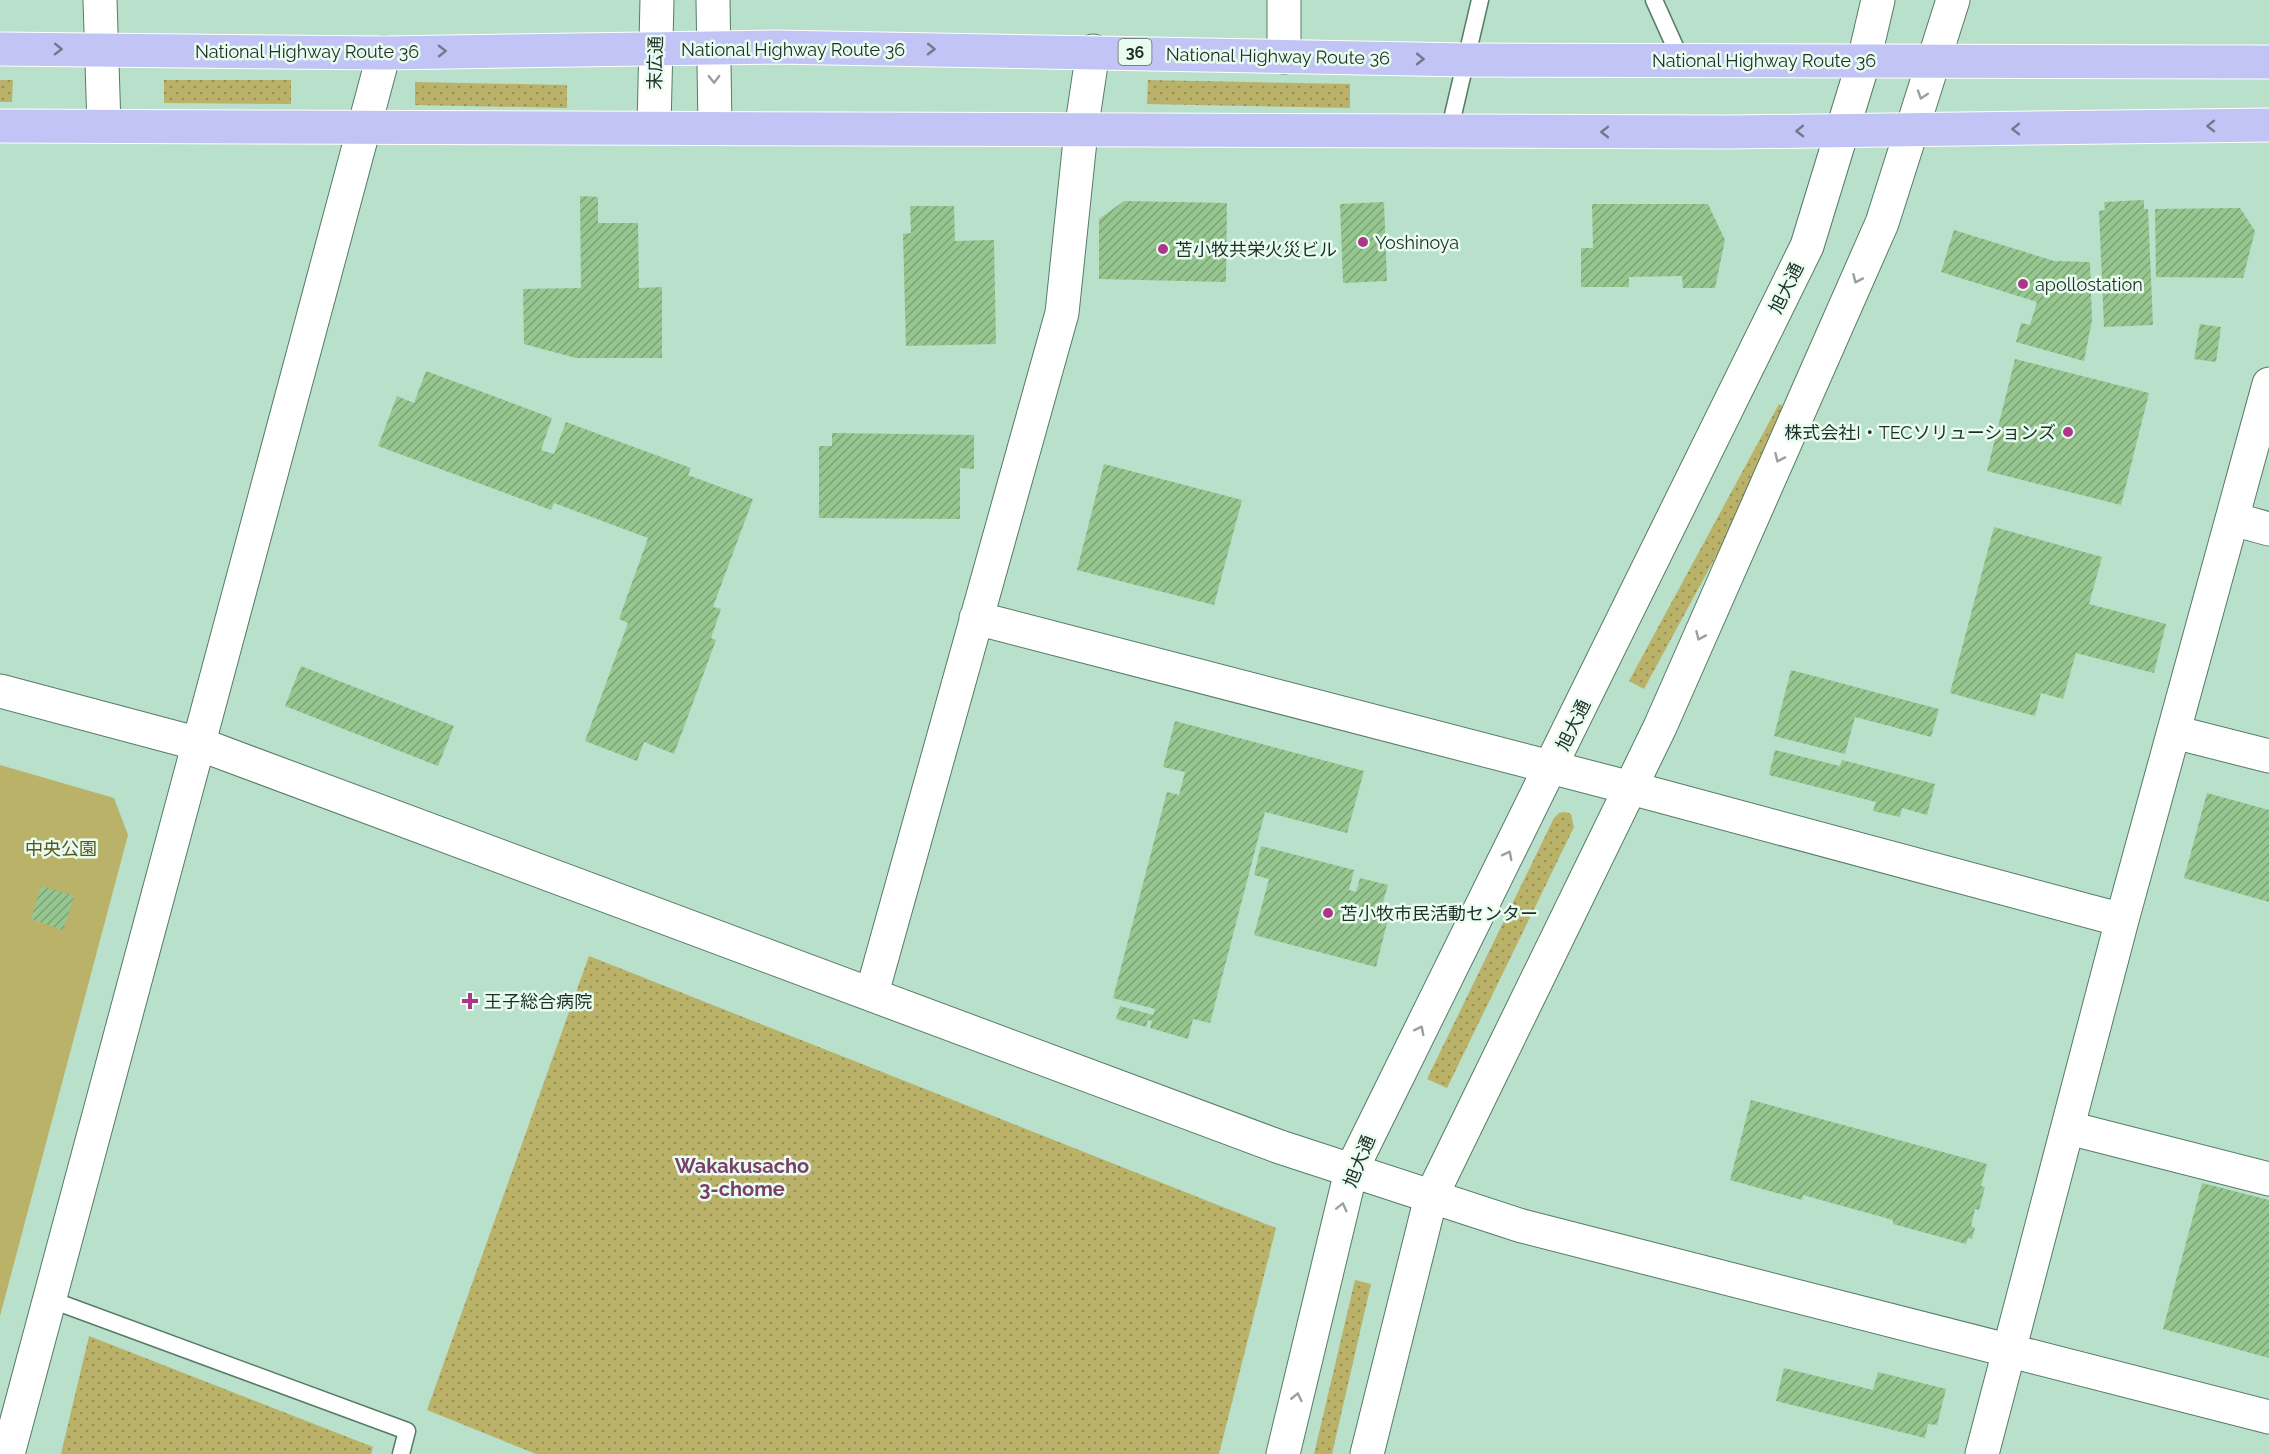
<svg xmlns="http://www.w3.org/2000/svg" width="2269" height="1454" font-family="Raleway,'Noto Sans JP',sans-serif">
<style>
.grass{fill:url(#grass-dots)}
.park{fill:#bbb26a}
.building{fill:url(#building-hatch)}
.lines{fill:none;stroke-linecap:round;stroke-linejoin:round}
.service-casing{stroke:#567b67;stroke-width:19}
.minor-casing{stroke:#567b67;stroke-width:35}
.tertiary-casing{stroke:#567b67;stroke-width:35}
.trunk-casing{stroke:#fff;stroke-width:35}
.service{stroke:#fff;stroke-width:16}
.minor{stroke:#fff;stroke-width:33}
.tertiary{stroke:#fff;stroke-width:33}
.trunk{stroke:#c2c4f6;stroke-width:33}
.oneway{stroke:#70798e}
.oneway2{stroke:#9aa19d}
.poi-dot{fill:#ad358a;stroke:#e8fcf0;stroke-width:2}
.labels{text-anchor:middle;dominant-baseline:central;stroke-width:5;stroke-linejoin:round;paint-order:stroke}
.shield{fill:#e8fcf0;stroke:#5b6c63;stroke-width:1.5}
.shield-label{font-size:16px;font-weight:bold;fill:#1f2e26}
.street-label{font-size:18px;fill:#1f2e26;stroke:#e8fcf0}
.poi-label{font-size:18px;fill:#1f2e26;stroke:#e8fcf0;text-anchor:start}
.park-label{font-size:18px;fill:#5c541f;stroke:#e8fcf0}
.neighbourhood-label{font-size:20px;font-weight:bold;fill:#7b3e67;stroke:#e8fcf0}
</style>
<defs>
<pattern id="grass-dots" width="8" height="8" patternUnits="userSpaceOnUse" patternTransform="scale(1.5)"><rect width="8" height="8" fill="#bbb26a"/><path d="M2 2h.1M6 6h.1" fill="none" stroke="#979157" stroke-width="1.8" stroke-linecap="round"/></pattern>
<pattern id="building-hatch" width="6" height="6" patternUnits="userSpaceOnUse" patternTransform="scale(1.5)"><rect width="6" height="6" fill="#97c790"/><path d="M-1 1l2-2M0 6l6-6M5 7l2-2" fill="none" stroke="#7ba275"/></pattern>
</defs>
<rect width="100%" height="100%" fill="#b8e0ca"/>
<path class="grass" d="M0 80H13L12 102H0Z
M164 80H291V104L164 103Z
M1148 80 1350 84V108L1147 104Z
M415 82 567 85V108L415 105Z
M1779 404 1794 412 1644 689 1629 681Z
M1565 812 1571 814 1574 827 1447 1088 1427 1079 1554 818 1559 813Z
M589 956 1276 1228 1219 1454H536L427 1410Z
M1355 1280 1371 1284 1332 1454H1314Z
M89 1336 373 1447 371 1454H61Z"/>
<path class="park" d="M0 765 114 798 128 835 0 1316Z"/>
<path class="building" d="M580 196 598 197V223H638L639 288 662 287V358H576L524 344 523 289 581 288Z
M2144 200V209H2148L2153 325 2104 327 2099 211 2105 210 2104 202Z
M1124 201 1227 203 1226 282 1099 279V219Z
M1384 202 1387 281 1343 283 1340 204Z
M1592 204H1708L1725 240 1715 288H1683L1682 276 1629 277V287H1581V248H1593Z
M910 206H954L955 241 994 240 996 344 906 346 903 234 911 233Z
M2240 208 2255 231 2243 278 2156 277 2155 209Z
M1954 230 2054 261 2090 262 2092 320 2084 361 2016 342 2021 323 2030 325 2037 302 1941 272Z
M2200 324 2221 327 2216 362 2194 359Z
M2015 359 2149 393 2121 505 1987 471Z
M426 371 552 418 541 450 554 454 566 422 691 468 688 475 753 499 713 607 721 609 711 638 716 640 674 754 644 742 637 761 585 741 628 623 619 619 648 538 554 503 551 510 378 446 397 396 414 403Z
M832 433 974 435V469L960 468V519L819 518V446H832Z
M1104 464 1242 500 1214 605 1077 570Z
M1994 527 2102 557 2089 604 2166 624 2154 673 2076 653 2063 699 2041 693 2035 716 1950 693Z
M301 666 454 726 438 766 285 706Z
M1791 670 1939 709 1931 737 1855 717 1845 754 1774 736Z
M1175 721 1364 771 1347 833 1265 812 1210 1023 1193 1019 1188 1039 1150 1028 1152 1021 1148 1020 1146 1027 1116 1019 1120 1006 1153 1015 1155 1009 1113 998 1167 792 1179 795 1185 772 1163 767Z
M1775 750 1840 766 1842 760 1935 784 1927 815 1902 808 1900 817 1873 811 1876 802 1769 775Z
M2207 793 2269 810V902L2184 878Z
M1261 846 1354 870 1349 890 1356 892 1360 878 1388 885 1381 909 1390 911 1376 967 1254 935 1269 879 1254 875Z
M41 886 74 896 63 930 31 919Z
M1751 1100 1987 1164 1981 1186 1985 1187 1979 1210 1975 1209 1971 1226 1975 1228 1972 1239 1968 1238 1966 1244 1893 1224V1220L1803 1195 1802 1200 1730 1180Z
M2202 1183 2269 1200V1358L2163 1329Z
M1784 1368 1873 1390 1878 1372 1946 1389 1937 1425 1928 1424 1925 1438 1776 1401Z"/>
<g class="lines">
<g class="service-casing">
<path id="service" d="M1654 0 1681 60
M1449 132 1480 0
M49 1299 407 1431 401 1454"/>
</g>
<g class="minor-casing">
<path id="minor" d="M100 0 104 126
M713 0 715 127
M1284 57V0
M654 127 657 0
M2233 519 2269 529
M976 618 1631 788 2122 920
M0 691 199 744 1280 1147 1522 1226 2269 1417
M2174 732 2269 756
M872 993 1062 313 1081 131 1093 51
M2069 1128 2269 1179
M8 1454 384 53
M1982 1454 2122 920 2269 384"/>
</g>
<g class="tertiary-casing">
<path id="tertiary" d="M1283 1454 1351 1171 1807 246 1864 60 1878 0
M1367 1454 1431 1197 1660 727 1882 223 1953 0"/>
</g>
<g class="trunk-casing">
<path id="trunk" d="M0 49 384 53 774 47 1467 60 2269 62
M0 126 1730 132 2269 125"/>
</g>
<use href="#service" class="service"/>
<use href="#minor" class="minor"/>
<use href="#tertiary" class="tertiary"/>
<use href="#trunk" class="trunk"/>
</g>
<defs><path id="oneway-chevron" d="M-2-3.5L2.5 0L-2 3.5" fill="none" stroke-width="1.6" stroke-linecap="round" stroke-linejoin="round" transform="scale(1.5)"/></defs>
<g class="oneway">
<use href="#oneway-chevron" transform="translate(58 49) rotate(1)"/>
<use href="#oneway-chevron" transform="translate(931 49) rotate(1)"/>
<use href="#oneway-chevron" transform="translate(442 51) rotate(-1)"/>
<use href="#oneway-chevron" transform="translate(1420 59) rotate(1)"/>
<use href="#oneway-chevron" transform="translate(2211 126) rotate(179)"/>
<use href="#oneway-chevron" transform="translate(2016 129) rotate(179)"/>
<use href="#oneway-chevron" transform="translate(1800 131) rotate(179)"/>
<use href="#oneway-chevron" transform="translate(1605 132) rotate(-180)"/>
</g>
<g class="oneway2">
<use href="#oneway-chevron" transform="translate(714 79) rotate(89)"/>
<use href="#oneway-chevron" transform="translate(1922 95) rotate(108)"/>
<use href="#oneway-chevron" transform="translate(1857 279) rotate(114)"/>
<use href="#oneway-chevron" transform="translate(1779 458) rotate(114)"/>
<use href="#oneway-chevron" transform="translate(1700 636) rotate(114)"/>
<use href="#oneway-chevron" transform="translate(1508 855) rotate(-63)"/>
<use href="#oneway-chevron" transform="translate(1420 1030) rotate(-63)"/>
<use href="#oneway-chevron" transform="translate(1342 1207) rotate(-76)"/>
<use href="#oneway-chevron" transform="translate(1297 1397) rotate(-77)"/>
</g>
<g class="poi-dot">
<circle cx="1363" cy="242" r="6"/>
<circle cx="1163" cy="249" r="6"/>
<circle cx="2023" cy="284" r="6"/>
<circle cx="2068" cy="432" r="6"/>
<circle cx="1328" cy="913" r="6"/>
<path d="M467 992h6v6h6v6h-6v6h-6v-6h-6v-6h6z"/>
</g>
<g class="labels">
<rect class="shield" x="1118.5" y="39" width="33" height="26" rx="4.5"/>
<g class="shield-label">
<text x="1135" y="52">36</text>
</g>
<g class="street-label">
<text x="793" y="49">National Highway Route 36</text>
<text x="307" y="51">National Highway Route 36</text>
<text transform="translate(1278 56) rotate(1)">National Highway Route 36</text>
<text x="1764" y="60">National Highway Route 36</text>
<text transform="translate(655 63) rotate(-89)">末広通</text>
<text transform="translate(1786 288) rotate(-64)">旭大通</text>
<text transform="translate(1573 725) rotate(-64)">旭大通</text>
<text transform="translate(1359 1161) rotate(-68)">旭大通</text>
</g>
<g class="poi-label">
<text x="1375" y="242">Yoshinoya</text>
<text x="1175" y="249">苫小牧共栄火災ビル</text>
<text x="2035" y="284">apollostation</text>
<text x="2056" y="432" text-anchor="end">株式会社I・TECソリューションズ</text>
<text x="1340" y="913">苫小牧市民活動センター</text>
<text x="484" y="1001">王子総合病院</text>
</g>
<g class="park-label">
<text x="61" y="848">中央公園</text>
</g>
<g class="neighbourhood-label">
<text x="742" y="1166">Wakakusacho<tspan x="742" dy="23">3-chome</tspan></text>
</g>
</g>
</svg>
